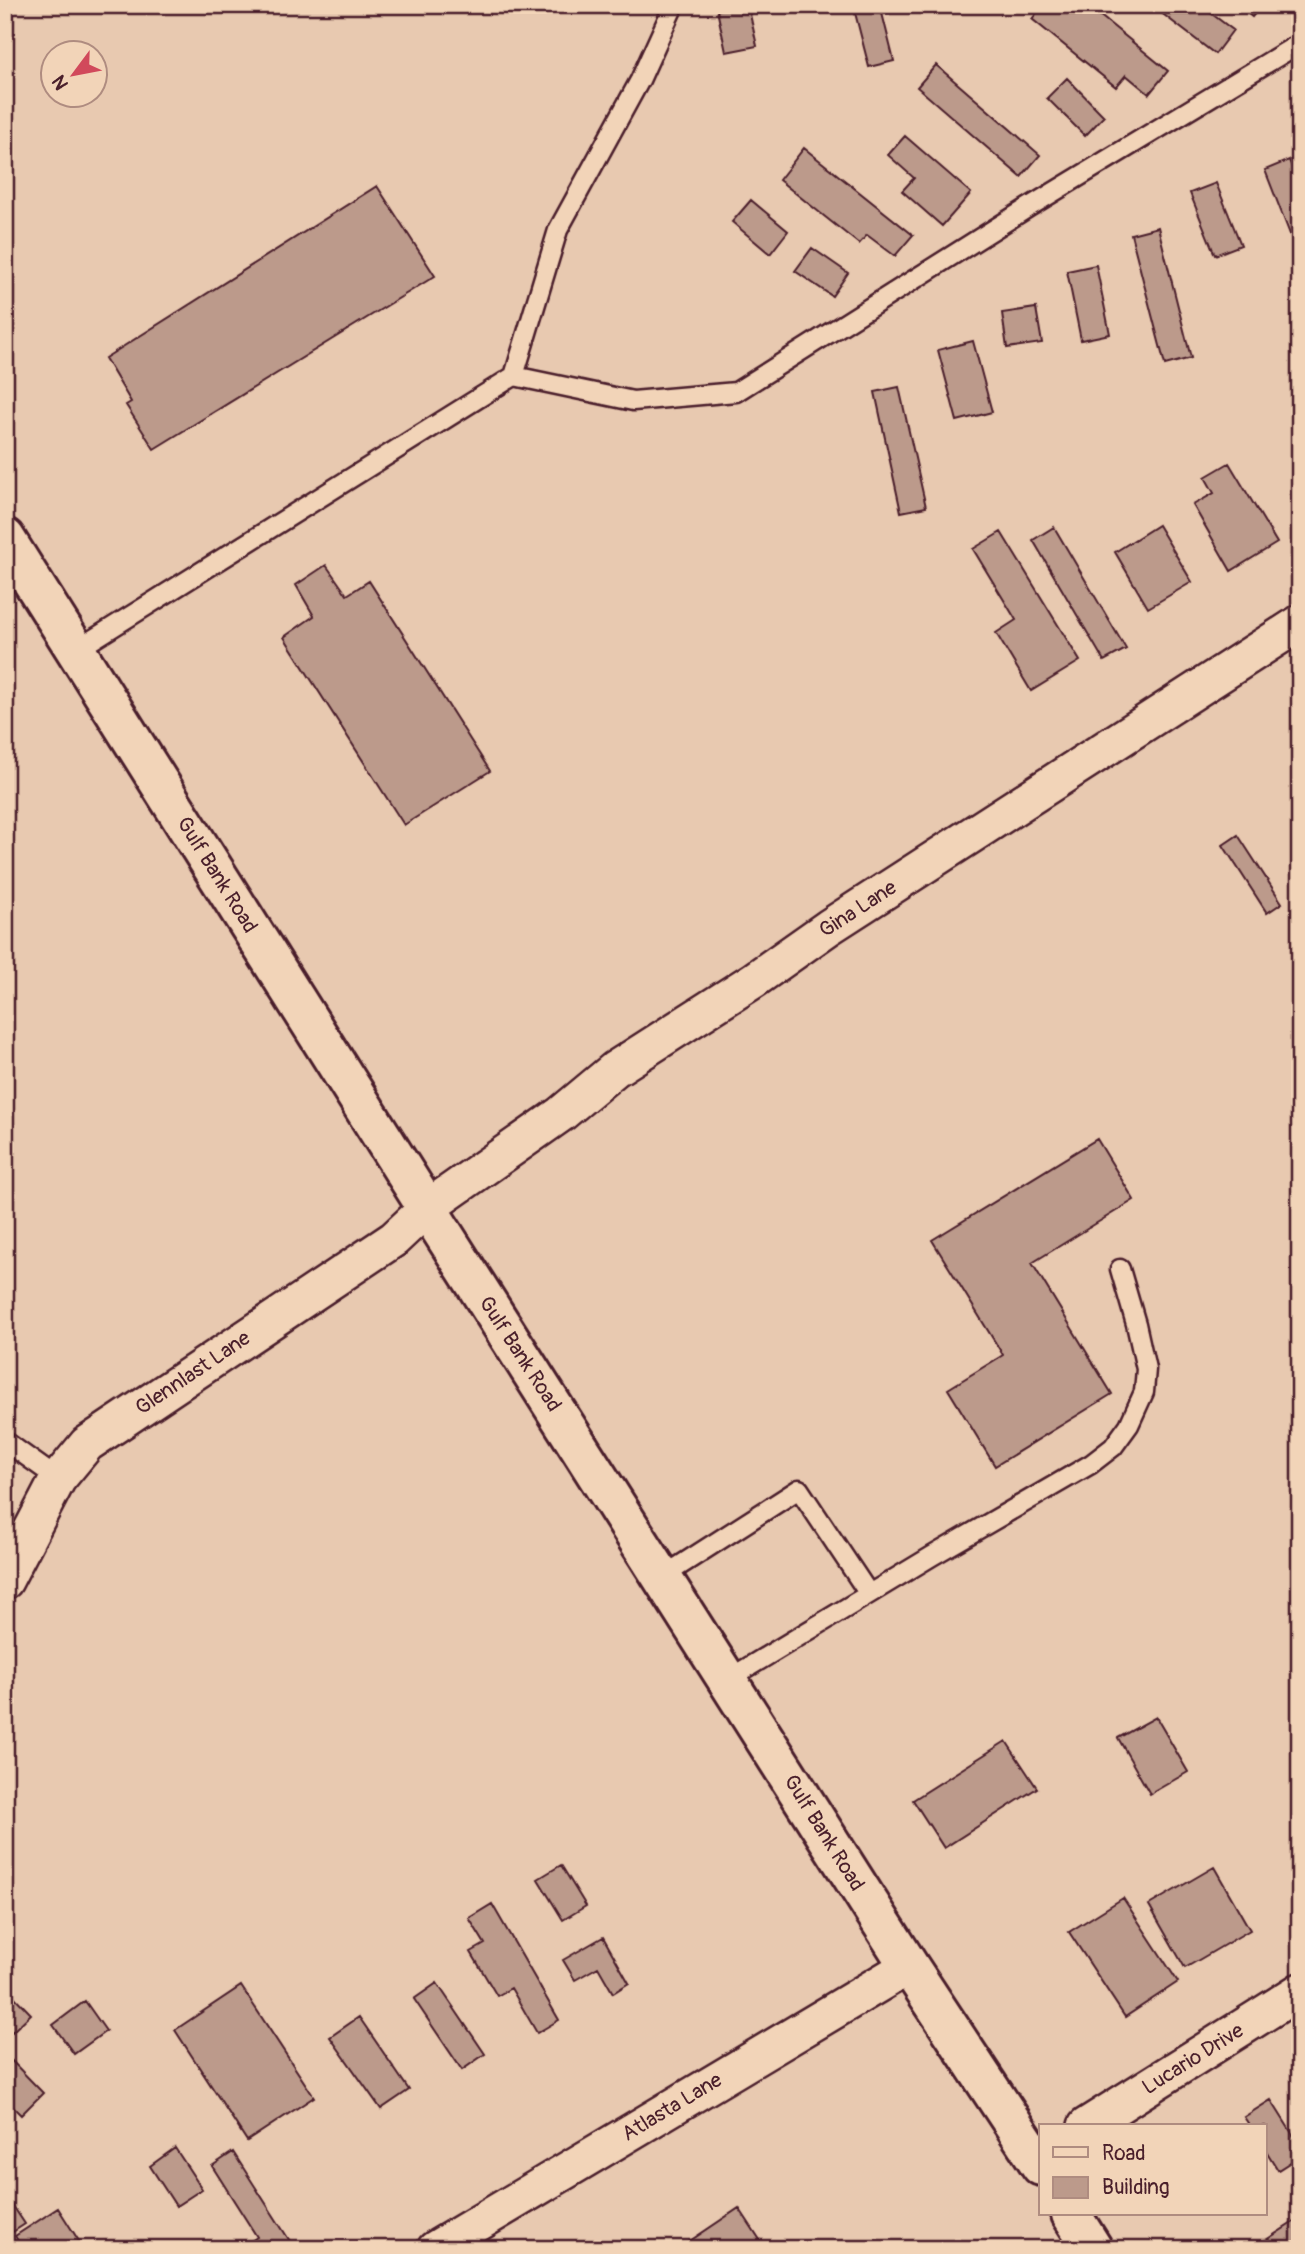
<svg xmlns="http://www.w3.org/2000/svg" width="1305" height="2254" font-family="Pangolin,sans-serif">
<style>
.building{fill:#bc9a8b;stroke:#4a1f2b;stroke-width:2}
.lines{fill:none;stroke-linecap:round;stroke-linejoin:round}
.lane-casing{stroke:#4a1f2b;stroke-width:23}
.street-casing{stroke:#4a1f2b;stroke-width:40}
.secondary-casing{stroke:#4a1f2b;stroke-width:44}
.lane{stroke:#f2d4b8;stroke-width:18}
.street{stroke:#f2d4b8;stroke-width:35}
.secondary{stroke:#f2d4b8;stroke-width:38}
.labels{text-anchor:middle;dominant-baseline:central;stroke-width:5;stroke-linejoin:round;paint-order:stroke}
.street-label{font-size:21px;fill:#4a1f2b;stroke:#f2d4b8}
</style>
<rect width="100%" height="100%" fill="#e8c9b0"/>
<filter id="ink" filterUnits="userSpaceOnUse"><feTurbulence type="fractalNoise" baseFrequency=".0143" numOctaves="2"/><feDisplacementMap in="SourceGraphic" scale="14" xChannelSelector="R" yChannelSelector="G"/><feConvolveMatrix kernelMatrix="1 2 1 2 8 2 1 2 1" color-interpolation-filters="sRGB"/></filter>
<g filter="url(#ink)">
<path class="building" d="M741 5H748L757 46 726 52 717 10Z
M787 5H817V6L789 13Z
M853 5H880L894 61 869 67Z
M1043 5H1087L1168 71 1149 94 1126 75 1116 87 1032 19Z
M1151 5H1200L1233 30 1215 54Z
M1237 5H1262L1252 17Z
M936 65 1040 155 1021 177 917 87Z
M1067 78 1104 116 1085 136 1047 98Z
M905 136 971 193 942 226 902 191 914 178 888 155Z
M804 148 913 235 895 256 867 235 859 244 779 180Z
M1289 160 1297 179 1300 178V239L1293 242 1265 170Z
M1216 183 1241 245 1215 255 1190 193Z
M377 186 435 276 154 449 126 405 131 402 105 358Z
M751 200 788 231 770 254 732 222Z
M1158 227 1191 358 1165 365 1131 234Z
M812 248 848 273 832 296 795 271Z
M1096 265 1110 334 1081 340 1067 271Z
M1036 308 1042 343 1007 348 1002 313Z
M973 341 992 412 957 421 938 350Z
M899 387 926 507 901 512 875 392Z
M1229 463 1277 543 1231 571 1193 505 1214 493 1205 477Z
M1158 525 1192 582 1148 608 1115 552Z
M1054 527 1126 649 1104 661 1033 540Z
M1001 532 1080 661 1031 691 996 633 1016 620 973 549Z
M326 565 347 595 369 581 490 771 404 825 284 637 314 616 296 585Z
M1238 835 1282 903 1267 913 1223 845Z
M1097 1139 1134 1200 1032 1263 1112 1394 995 1466 948 1389 1003 1355 932 1240Z
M1156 1717 1188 1772 1150 1794 1118 1738Z
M1006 1741 1037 1788 944 1848 913 1800Z
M561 1865 586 1906 563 1920 538 1879Z
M1214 1867 1250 1930 1185 1968 1149 1905Z
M1123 1898 1178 1982 1125 2017 1069 1932Z
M492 1904 559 2020 537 2033 511 1988 497 1996 471 1952 485 1944 469 1918Z
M603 1937 629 1983 613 1993 598 1967 575 1980 563 1960Z
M437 1983 485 2054 462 2070 414 1999Z
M241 1986 314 2097 247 2141 175 2030Z
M5 1987 31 2014 12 2032 5 2024Z
M85 2001 106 2031 74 2054 53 2025Z
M359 2017 409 2090 381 2109 330 2037Z
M5 2054 43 2093 21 2115 5 2099Z
M1271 2100 1300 2146V2156L1278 2170 1265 2149V2126H1250L1244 2117Z
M175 2148 202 2189 176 2206 150 2166Z
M233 2152 295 2249H239L257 2237 212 2166Z
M5 2194 25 2224 5 2237Z
M58 2208 84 2249H23L15 2236Z
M739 2208 766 2249H678Z
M1300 2218V2249H1252Z"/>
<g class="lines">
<g class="lane-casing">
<path id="lane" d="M514 376 558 230 640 80 674 5
M76 650 514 376 633 401 736 392 1029 207 1300 43
M5 1441 58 1479
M662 1577 799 1489 869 1594
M727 1680 932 1556 1091 1464 1113 1447 1129 1425 1144 1392 1146 1369 1136 1324 1120 1269"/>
</g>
<g class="street-casing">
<path id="street" d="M5 1581 58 1479 87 1444 394 1239 427 1208 561 1114 615 1069 754 980 829 927 1300 623
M1086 2126 1300 1991
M435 2249 909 1966"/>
</g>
<g class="secondary-casing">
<path id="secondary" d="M5 538 427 1208 909 1966 1041 2166
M1071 2214 1093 2249"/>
</g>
<use href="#lane" class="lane"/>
<use href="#street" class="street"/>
<use href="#secondary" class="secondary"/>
</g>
</g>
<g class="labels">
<g class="street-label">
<text transform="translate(217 875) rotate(58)">Gulf Bank Road</text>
<text transform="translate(858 909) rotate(-33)">Gina Lane</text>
<text transform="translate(520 1354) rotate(57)">Gulf Bank Road</text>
<text transform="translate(193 1373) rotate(-34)">Glennlast Lane</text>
<text transform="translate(824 1833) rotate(58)">Gulf Bank Road</text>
<text transform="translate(1193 2059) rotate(-32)">Lucario Drive</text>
<text transform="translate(672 2107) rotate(-31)">Atlasta Lane</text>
</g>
</g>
<rect width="1305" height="2254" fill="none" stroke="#f2d4b8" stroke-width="28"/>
<rect x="14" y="14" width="1277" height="2226" fill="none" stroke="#4a1f2b" stroke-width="2.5" filter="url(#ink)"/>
<rect x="1039" y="2124" width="228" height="91" fill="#f2d4b8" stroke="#af8c80" stroke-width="2"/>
<rect x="1053" y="2147" width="35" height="10" fill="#f2d4b8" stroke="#af8c80" stroke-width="2"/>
<text x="1102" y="2160" font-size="21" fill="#4a1f2b">Road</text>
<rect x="1053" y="2177" width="35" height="21" fill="#bc9a8b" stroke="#af8c80" stroke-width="2"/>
<text x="1102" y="2194" font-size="21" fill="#4a1f2b">Building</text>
<g transform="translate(74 74) rotate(238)"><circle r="33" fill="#f2d4b8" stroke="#af8c80" stroke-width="2"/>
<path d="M0-5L12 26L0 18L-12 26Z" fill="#d1495b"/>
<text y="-10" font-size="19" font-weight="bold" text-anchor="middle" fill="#4a1f2b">N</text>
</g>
</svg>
